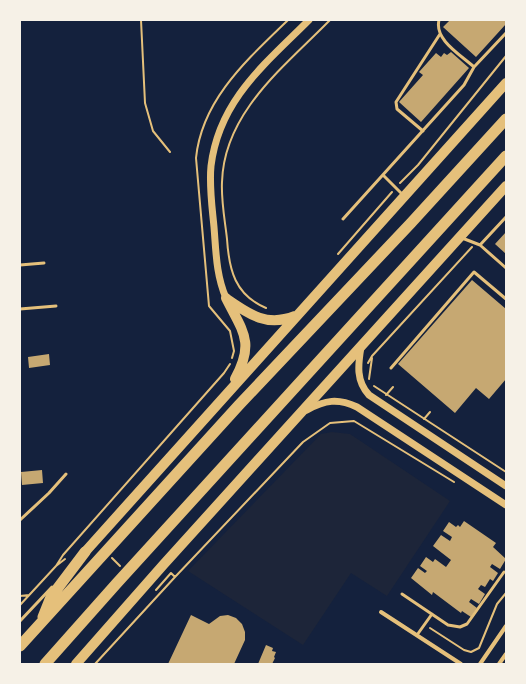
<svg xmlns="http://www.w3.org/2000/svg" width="526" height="684" font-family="Barlow,sans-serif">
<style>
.green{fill:#1d2539}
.building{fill:#c6a872}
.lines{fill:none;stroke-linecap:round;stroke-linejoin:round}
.path{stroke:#e5c07b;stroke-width:2}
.service{stroke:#e5c07b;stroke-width:3}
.minor{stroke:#e5c07b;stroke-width:4}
.tertiary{stroke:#e5c07b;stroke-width:7}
.primary{stroke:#e5c07b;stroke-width:10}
.motorway{stroke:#e5c07b;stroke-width:11}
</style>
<rect width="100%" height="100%" fill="#14213d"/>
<path class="green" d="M332 432 350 434 450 501 387 596 351 573 303 645 188 571 321 434Z"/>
<path class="building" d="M450 20H506V24L476 57 443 27Z
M451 52 469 68 421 122 399 102 423 75 419 72 436 53 441 57 444 53 447 55Z
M506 232V254L495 244Z
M472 280 506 309V379L489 399 476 388 455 413 398 364Z
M49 354 50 365 29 368 28 357Z
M42 470 43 483 22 485 21 472Z
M464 521 496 543 493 547 506 559 500 569 492 564 490 567 498 573 493 581 490 579 485 587 481 585 478 589 485 594 479 604 471 599 469 602 477 608 471 617 462 611 461 613 433 592 432 595 411 578 418 568 425 573 427 571 420 566 426 557 433 562 435 559 446 567 451 560 433 546 441 535 450 541 452 537 443 531 449 522 456 527 458 525 460 527Z
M191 615 209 624 220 616 228 615 236 618 242 624 245 632V640L234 664H168Z
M266 645 273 648 272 651 276 652 274 657 275 658 272 664H258Z"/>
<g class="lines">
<path class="path" d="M141 20 145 103 153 131 170 152
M400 183 418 165 506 56
M338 254 392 192
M266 308C235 295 229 270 227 239 225 221 221 201 222 182 224 112 285 66 330 20
M232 358 234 351 230 331 209 306 196 158C202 99 248 59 288 20
M368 363 372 356 472 247
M369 379 372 358
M374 386 506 472
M386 395 393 387
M424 419 430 412
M112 558 120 566
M56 566 63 555 224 373 230 364
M156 590 171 573 175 577 303 442 330 423 354 421 454 482
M20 596 29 595
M20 605 56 566 65 559
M430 628 464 650 471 652 479 648 497 604 506 593
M95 664 175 577"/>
<path class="service" d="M439 20C434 40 461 55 474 67
M423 131 397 109 396 102 440 34
M383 175 403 195
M343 219 464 85 474 67 506 33
M462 238 480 245 506 268
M480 245 506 217
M20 265 44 263
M20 309 56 306
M391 368 474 272 506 299
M20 520 49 493 66 474
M402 594 448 625 460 627 467 624 504 572
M20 621 52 587
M417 635 432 614"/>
<path class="minor" d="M381 612 461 664
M480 664 506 626
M499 664 506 654"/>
<path class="tertiary" d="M226 298C216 275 216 251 214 227 212 206 209 186 211 166 219 100 265 64 309 20
M361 347C358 365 356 381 369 395L506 486
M307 410C325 400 338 398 357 407L506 505"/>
<path class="primary" d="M226 298C243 332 255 342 235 379
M227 299C250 315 267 327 295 316
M85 552C224 395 366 240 506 83
M76 664 164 564 506 186"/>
<path class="motorway" d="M43 617 51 597 85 552
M20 646 239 405 411 223 506 119
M45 664 117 583 506 156"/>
</g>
<rect width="526" height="684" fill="none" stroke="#f6f1e7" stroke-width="42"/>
</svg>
